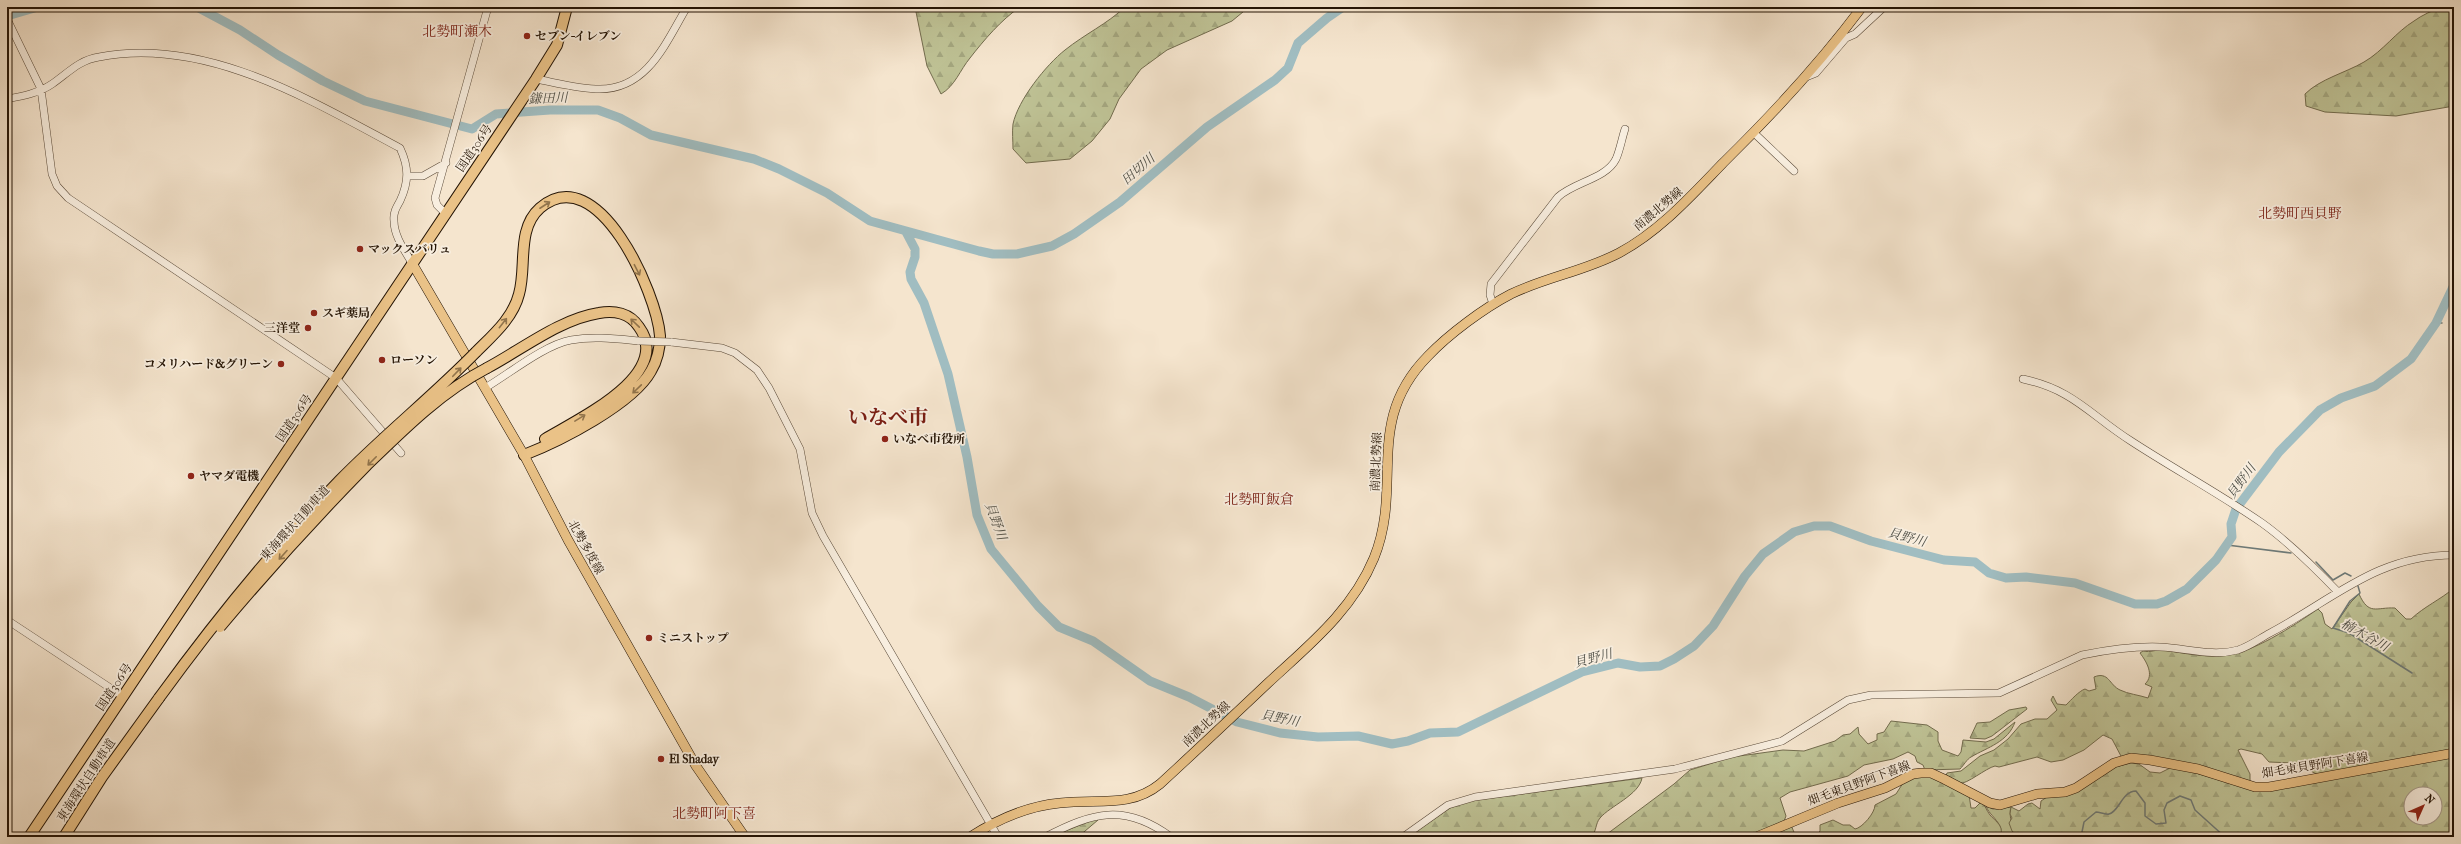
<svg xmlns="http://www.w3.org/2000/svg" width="2461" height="844" font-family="'IM FELL French Canon','Noto Serif JP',serif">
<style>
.green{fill:#bfc396;stroke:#726c4e}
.forest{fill:url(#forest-firs);stroke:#726c4e;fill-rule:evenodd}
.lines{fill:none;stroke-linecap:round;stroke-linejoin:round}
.stream{stroke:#6e7976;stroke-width:1.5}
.river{stroke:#a0bdc1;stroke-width:9}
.minor-casing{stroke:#584837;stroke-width:8}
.major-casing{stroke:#241405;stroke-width:10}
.highway-casing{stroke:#241405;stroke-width:12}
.minor{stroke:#f8eedf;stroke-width:7}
.major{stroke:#eac287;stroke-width:9}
.highway{stroke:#eac287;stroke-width:10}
.minor-bridge-casing{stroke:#584837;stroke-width:8;stroke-linecap:butt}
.highway-bridge-casing{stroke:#241405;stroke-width:12;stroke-linecap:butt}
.minor-bridge{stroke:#f8eedf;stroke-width:7}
.highway-bridge{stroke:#eac287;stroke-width:10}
.oneway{stroke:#91744c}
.poi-dot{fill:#8f2418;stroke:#f8eedf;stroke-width:1.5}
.labels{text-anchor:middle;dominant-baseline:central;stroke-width:3.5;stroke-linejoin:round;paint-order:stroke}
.poi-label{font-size:12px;font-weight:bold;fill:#241405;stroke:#f8eedf;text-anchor:start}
.street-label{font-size:12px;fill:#241405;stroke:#f8eedf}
.water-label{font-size:13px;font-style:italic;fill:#4f4f47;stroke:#f8eedf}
.quarter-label{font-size:14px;fill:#7a1f14;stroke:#f8eedf}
.town-label{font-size:20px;font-weight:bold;fill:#7a1f14;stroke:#f8eedf}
</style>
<defs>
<pattern id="forest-firs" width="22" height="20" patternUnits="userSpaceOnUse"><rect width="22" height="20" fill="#bfc396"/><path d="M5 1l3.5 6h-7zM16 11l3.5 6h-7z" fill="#a4a780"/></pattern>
</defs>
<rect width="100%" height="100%" fill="#f5e5ce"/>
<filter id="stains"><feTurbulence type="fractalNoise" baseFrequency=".005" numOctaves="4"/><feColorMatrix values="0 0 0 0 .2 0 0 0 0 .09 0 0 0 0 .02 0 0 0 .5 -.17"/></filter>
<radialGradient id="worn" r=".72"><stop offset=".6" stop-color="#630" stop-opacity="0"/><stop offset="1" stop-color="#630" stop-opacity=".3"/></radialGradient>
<path class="green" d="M1986 806 1993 809 2011 807C2008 815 2013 832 2019 837H1999C2007 825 1989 816 1986 806Z"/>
<path class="forest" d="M915 7H1020C1001 20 984 40 970 58 960 70 955 86 941 94L927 66Z
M1125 7H1249L1232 21 1167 50 1141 69 1119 99 1110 119 1092 141 1070 159 1026 163 1013 149C1013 141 1012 132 1013 124 1018 100 1046 65 1065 50 1085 34 1107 24 1125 7Z
M2441 7H2454V106L2396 116 2325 112 2306 106 2305 94C2320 79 2345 73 2364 62 2383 51 2396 32 2414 21 2422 15 2432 11 2441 7Z
M2454 588V751L2319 775 2293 763 2269 762 2262 754 2241 749 2238 750 2250 774V781L2122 758 2112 739 2103 735 2084 750 2063 760 2051 762 2037 757 1999 767 1995 766C1986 768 1966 785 1960 783 1956 782 1950 778 1946 776L1947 773 1961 771 1980 756 1994 750 2008 739 2021 724 2035 719H2047L2057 710 2051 700 2053 696 2057 704 2066 705C2071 700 2079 691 2085 689L2089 691 2096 689 2094 677C2109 671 2109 685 2120 690 2128 694 2139 695 2148 698L2152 687 2145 684C2155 675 2146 661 2140 653L2143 651C2151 653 2156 649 2163 650 2183 653 2202 657 2221 656 2252 654 2293 626 2318 609L2322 613 2325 624 2332 629 2351 602 2359 594C2369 616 2376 607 2395 608L2406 619H2411C2425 606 2440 600 2454 588Z
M2026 707 2027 709 1992 736 1985 739 1970 738 1977 723 1990 722 2009 710Z
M1891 721 1927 725 1938 732V741L1942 750 1958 756 1961 752 1963 740 1986 742 1994 739 2015 722C2008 742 1988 747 1971 757 1967 759 1964 765 1960 769L1925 770 1923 765 1917 762 1915 756 1908 752 1893 759 1864 765 1848 776 1790 792 1780 798 1786 816 1784 821 1751 837H1603L1674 784 1690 770 1732 757 1783 750 1804 751 1835 741 1843 735 1850 734 1858 727 1859 734 1868 744 1877 740V734L1884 732Z
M2454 757V837H2019L2012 831 2009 823 2012 818 2010 814 2011 807 2019 811 2028 804 2032 803 2040 809 2041 801 2047 797 2111 768 2131 763 2139 764 2150 772 2160 773 2170 768 2189 771 2247 788ZM2411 794H2435V818H2411Z
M1929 776 1969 795 1971 808H1975L1981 802C1986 806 1986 810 1990 815 1995 821 2006 827 1999 837H1815L1820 831V825L1833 820 1843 825H1850L1855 829C1862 828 1875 813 1875 805L1896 794 1903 783 1914 777Z
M1642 778C1639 795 1610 806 1600 818 1595 824 1597 831 1591 837H1408L1450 808 1469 801Z
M1098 818V820L1078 837H1050Z
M1791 825 1796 837H1763Z"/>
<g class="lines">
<path class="stream" d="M2436 323H2442
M2227 545 2291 553
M2316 562 2333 580 2345 573 2351 576
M2358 586 2360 593 2350 601 2333 628 2349 633 2412 673
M2047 837H2053
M2081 837 2084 822 2096 812C2100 812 2105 815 2109 814 2119 812 2122 791 2136 791L2145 803V816L2156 824 2166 823 2164 810 2167 803 2180 796 2191 800 2195 810 2225 837"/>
<path class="river" d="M197 7 240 30 278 55 323 81 365 101 472 129 496 114 550 110H598L620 118 651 135 754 159 779 169 827 193 870 221 979 251 993 254H1017L1052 246 1074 234 1120 202 1207 127 1275 80 1288 68 1298 43 1327 18 1343 7
M7 16 38 7
M906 232 915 249V257L910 272 911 279 924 303 948 374 967 457 977 515 991 549 1038 606 1059 627 1093 641 1150 681 1189 697 1237 722 1280 733 1318 737 1358 736 1392 744 1408 741 1430 733 1458 732 1582 672 1618 663 1640 667 1660 666 1674 659 1694 646 1713 626 1745 576 1763 554 1794 532 1814 526H1830L1871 541 1944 560 1975 562 1989 573 2006 578 2026 577 2075 583 2135 604H2157L2166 601 2187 589 2216 560 2232 537 2231 524 2236 509 2279 452 2320 410 2341 398 2375 386 2411 359 2436 323 2454 285"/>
<g class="minor-casing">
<path id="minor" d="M7 19 41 89 52 174 57 186 68 198 336 378 401 453
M1806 77 1816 73 1846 38 1855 34 1884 7
M536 79C557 83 579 89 600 89 648 89 666 42 687 7
M7 99C23 96 39 93 52 84 68 73 79 60 99 57 205 36 310 100 400 148 409 167 409 182 400 201 396 208 393 213 394 221 394 236 405 251 412 263
M1754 133 1794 171
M407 176H423L446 163
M446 214 437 205 435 198 488 7
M1493 304 1490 295 1491 284 1558 197C1574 182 1606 179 1616 159 1620 150 1622 138 1625 129
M671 342 722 348 735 353 757 370 769 388 800 449 812 513 823 536 998 837
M2023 379C2074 390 2090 415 2131 441 2174 469 2220 494 2262 523 2290 543 2314 567 2338 592
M485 388C509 374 544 345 571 340 594 336 617 339 639 341
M7 620 124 697
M1045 837C1093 812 1125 803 1171 837
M1403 837 1448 805 1475 797 1675 769 1782 741 1848 700 1871 695 1999 693 2082 655C2107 650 2135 646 2160 647 2187 648 2211 657 2238 650 2250 646 2259 639 2270 633 2334 599 2377 555 2454 555"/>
</g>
<g class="major-casing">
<path id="major" d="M412 263 524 455 568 540 696 766 745 837
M970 837C998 819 1027 806 1060 803 1096 798 1129 809 1160 784 1196 751 1232 717 1268 683 1309 645 1352 611 1374 558 1404 484 1363 422 1428 356 1449 334 1484 308 1511 294 1546 277 1585 271 1619 253 1660 231 1691 196 1723 163 1773 114 1820 63 1862 7
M1756 837 1838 803 1885 788 1913 774 1921 773H1931L1944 779 1990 803 2000 805 2037 794 2065 792 2076 788 2114 763 2131 758 2150 760 2198 769 2255 787H2269L2454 753"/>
</g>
<g class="highway-casing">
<path id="highway" d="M476 352C493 335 513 318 519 294 527 267 516 229 540 208 598 158 657 294 660 336 660 348 657 361 651 371 633 404 560 441 524 455
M487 368C521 350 560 319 599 313 614 310 630 313 639 327 674 375 576 420 545 439
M29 837 536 79 557 45 567 7
M64 837 102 777 159 698"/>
</g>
<use href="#minor" class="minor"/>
<use href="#major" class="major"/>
<use href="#highway" class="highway"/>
<g class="minor-bridge-casing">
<path id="minor-bridge" d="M639 341 671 342"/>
</g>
<g class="highway-bridge-casing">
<path id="highway-bridge" d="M220 627C267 571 316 517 367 465 404 429 441 392 487 368
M159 698C215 621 274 548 340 480 384 435 433 396 476 352"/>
</g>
<use href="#minor-bridge" class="minor-bridge"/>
<use href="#highway-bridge" class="highway-bridge"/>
</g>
<defs><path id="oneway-shaft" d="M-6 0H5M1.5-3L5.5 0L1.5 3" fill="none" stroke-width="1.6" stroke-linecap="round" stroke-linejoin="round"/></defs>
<g class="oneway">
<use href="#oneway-shaft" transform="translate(545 205) rotate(-33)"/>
<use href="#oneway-shaft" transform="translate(637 270) rotate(63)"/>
<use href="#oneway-shaft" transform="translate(503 323) rotate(-52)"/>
<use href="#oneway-shaft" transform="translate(635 323) rotate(-136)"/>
<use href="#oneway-shaft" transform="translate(457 372) rotate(-46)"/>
<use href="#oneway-shaft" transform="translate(637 389) rotate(136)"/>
<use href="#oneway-shaft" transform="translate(580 418) rotate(-31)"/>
<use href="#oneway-shaft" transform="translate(372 461) rotate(135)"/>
<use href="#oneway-shaft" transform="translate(283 555) rotate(132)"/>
</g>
<g class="poi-dot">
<circle cx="527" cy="36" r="4"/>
<circle cx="360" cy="249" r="4"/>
<circle cx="314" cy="313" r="4"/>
<circle cx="308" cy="328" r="4"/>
<circle cx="382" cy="360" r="4"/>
<circle cx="281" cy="364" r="4"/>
<circle cx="885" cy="439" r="4"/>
<circle cx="191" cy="476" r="4"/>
<circle cx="649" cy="638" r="4"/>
<circle cx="661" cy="759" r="4"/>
</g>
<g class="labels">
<g class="poi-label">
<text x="535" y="36">セブン-イレブン</text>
<text x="368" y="249">マックスバリュ</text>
<text x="322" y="313">スギ薬局</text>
<text x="300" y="328" text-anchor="end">三洋堂</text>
<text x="390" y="360">ローソン</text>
<text x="273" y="364" text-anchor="end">コメリハード&amp;グリーン</text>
<text x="893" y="439">いなべ市役所</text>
<text x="199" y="476">ヤマダ電機</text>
<text x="657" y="638">ミニストップ</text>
<text x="669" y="759">El Shaday</text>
</g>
<g class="street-label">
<text transform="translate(474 148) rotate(-56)">国道306号</text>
<text transform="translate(1658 209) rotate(-40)">南濃北勢線</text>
<text transform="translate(294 418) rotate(-56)">国道306号</text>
<text transform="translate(1376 462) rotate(-88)">南濃北勢線</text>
<text transform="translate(295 523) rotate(-48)">東海環状自動車道</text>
<text transform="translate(586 547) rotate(61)">北勢多度線</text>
<text transform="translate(114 687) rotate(-56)">国道306号</text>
<text transform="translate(1206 724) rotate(-43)">南濃北勢線</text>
<text transform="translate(2315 765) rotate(-9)">畑毛東貝野阿下喜線</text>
<text transform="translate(86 780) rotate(-57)">東海環状自動車道</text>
<text transform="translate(1859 783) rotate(-20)">畑毛東貝野阿下喜線</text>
</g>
<g class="water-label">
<text transform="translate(548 98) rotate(-2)">鎌田川</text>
<text transform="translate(1138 169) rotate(-41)">田切川</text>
<text transform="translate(2241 481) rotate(-54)">貝野川</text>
<text transform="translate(996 521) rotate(70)">貝野川</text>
<text transform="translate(1907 537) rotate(15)">貝野川</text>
<text transform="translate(2365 635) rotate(29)">楠木谷川</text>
<text transform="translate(1593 658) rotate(-15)">貝野川</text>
<text transform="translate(1280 718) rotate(11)">貝野川</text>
</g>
<g class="quarter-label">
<text x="457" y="31">北勢町瀬木</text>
<text x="2300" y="213">北勢町西貝野</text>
<text x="1259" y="499">北勢町飯倉</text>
<text x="714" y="813">北勢町阿下喜</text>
</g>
<g class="town-label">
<text x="888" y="417">いなべ市</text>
</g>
</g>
<rect width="2461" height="844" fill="none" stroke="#f5e5ce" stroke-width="24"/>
<rect x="8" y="8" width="2445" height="828" fill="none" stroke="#241405" stroke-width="2"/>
<rect x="12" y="12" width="2437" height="820" fill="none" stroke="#241405"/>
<g transform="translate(2423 806) rotate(45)"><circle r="19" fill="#f8eedf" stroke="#a39788"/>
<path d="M0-3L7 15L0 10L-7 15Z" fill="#8f2418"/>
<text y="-6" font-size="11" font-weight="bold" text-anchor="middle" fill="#241405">N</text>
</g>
<rect width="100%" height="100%" filter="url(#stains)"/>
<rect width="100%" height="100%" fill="url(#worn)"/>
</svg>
